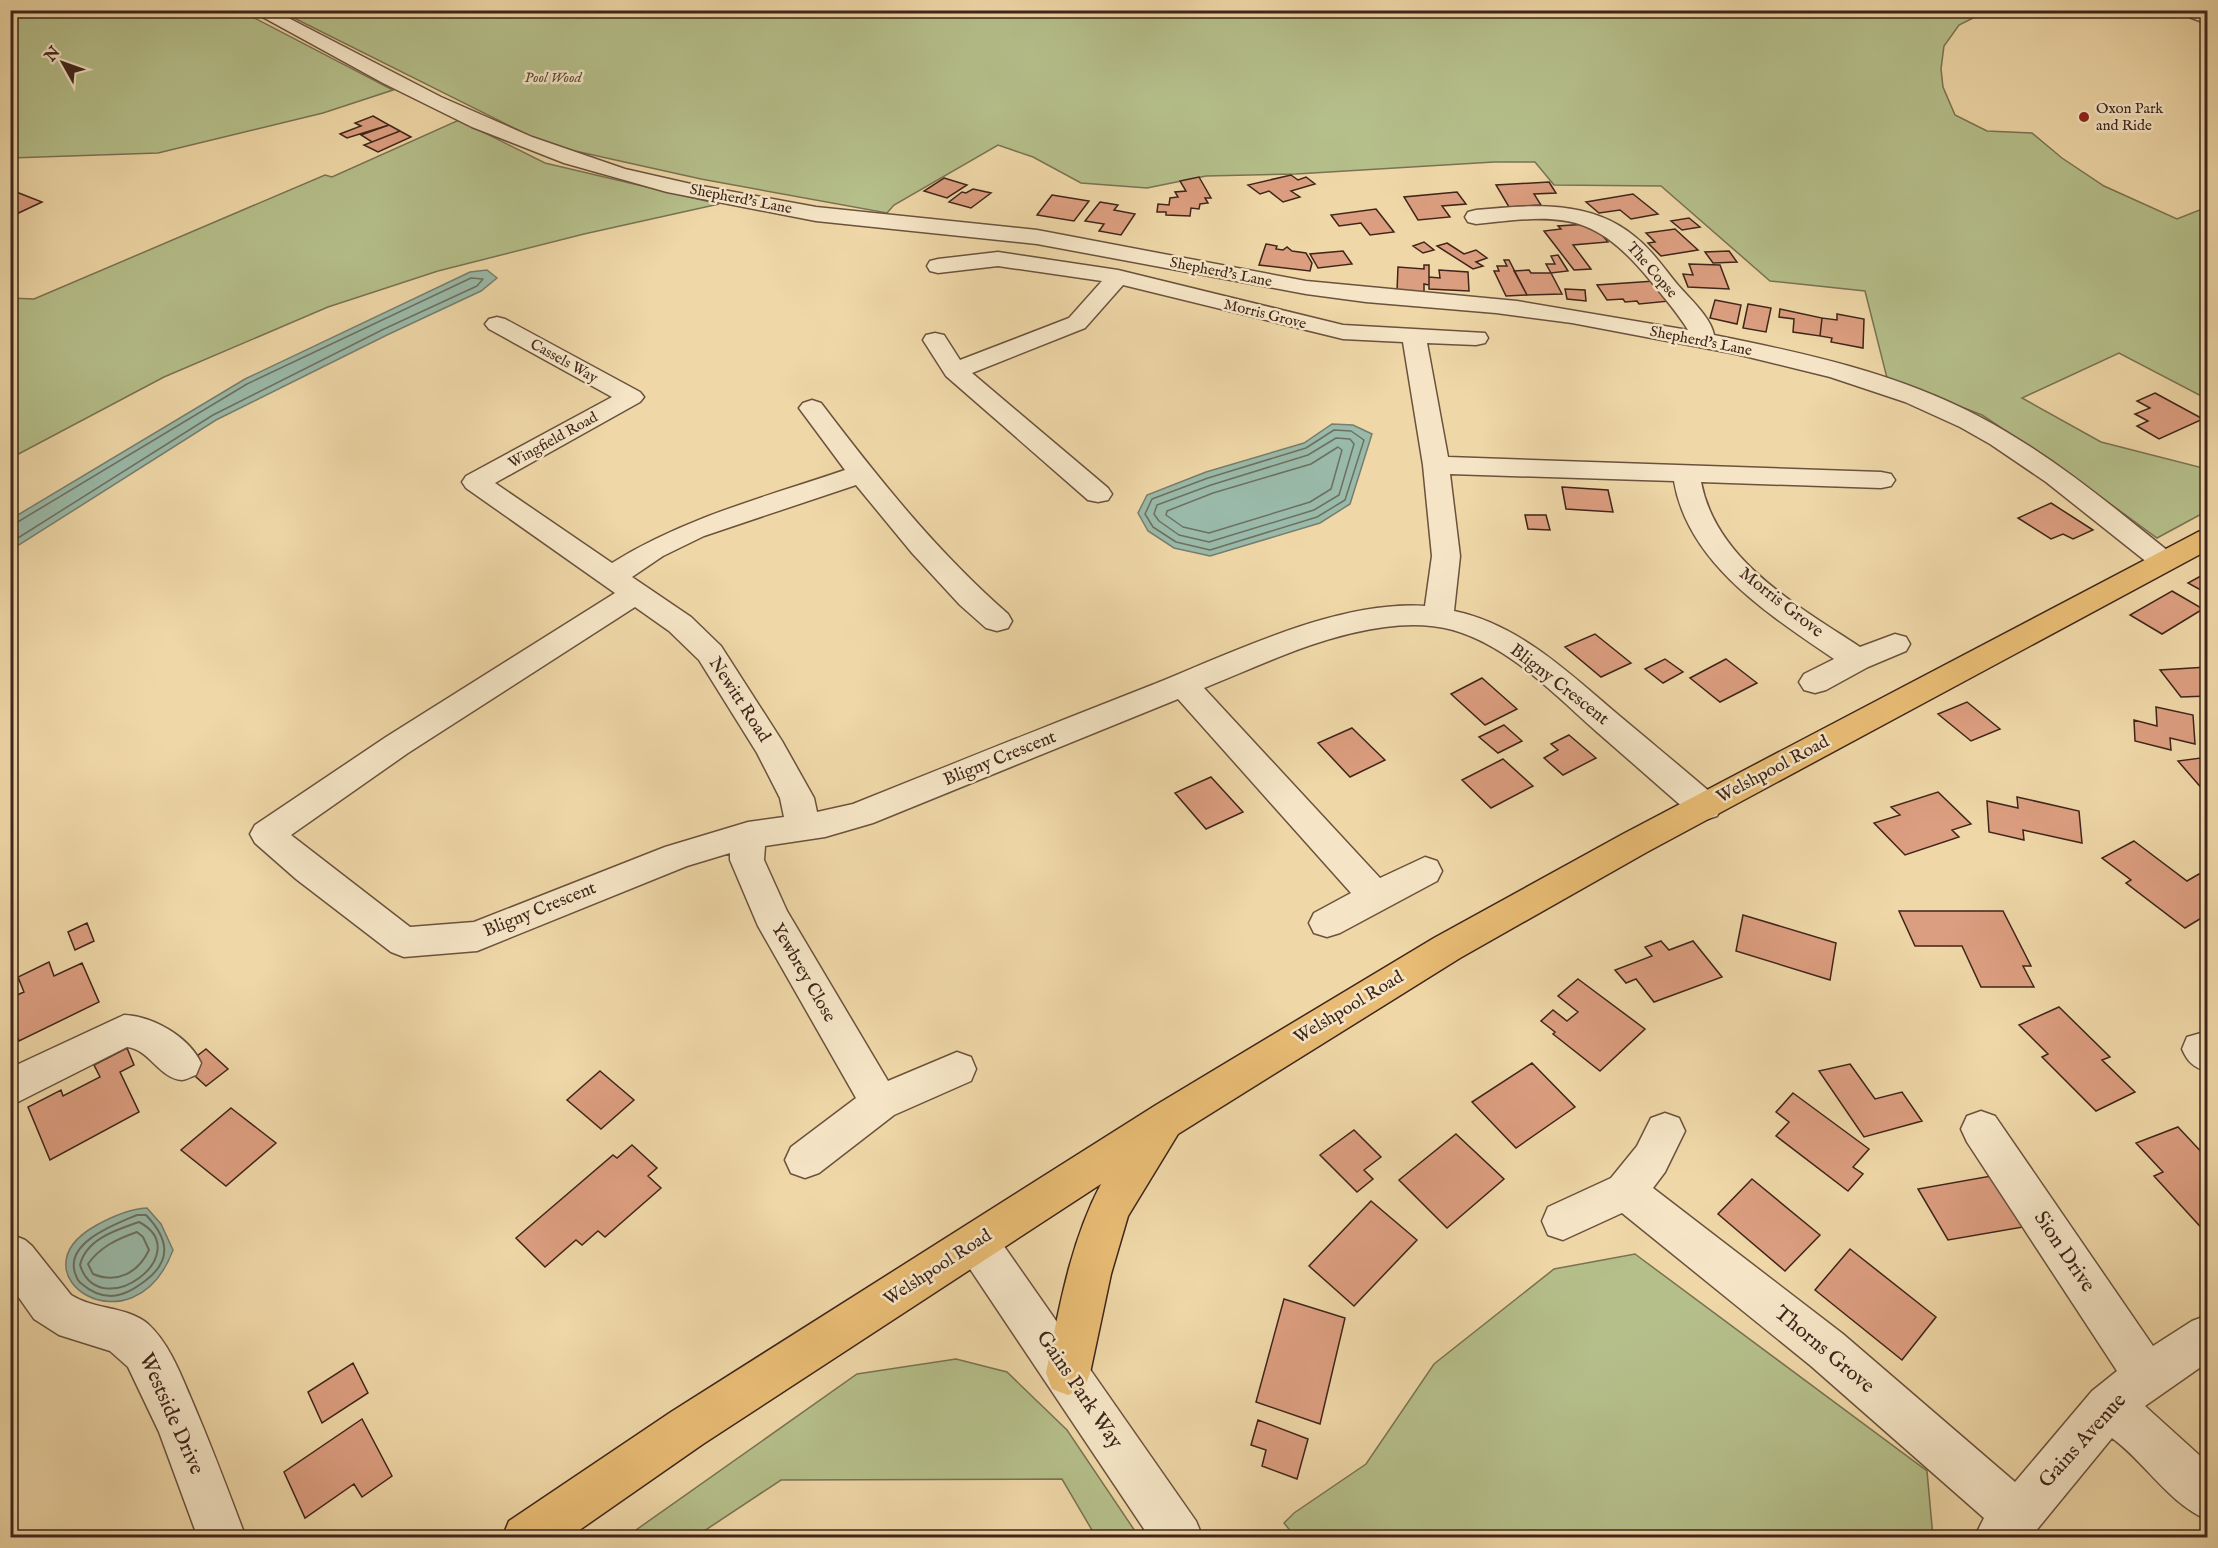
<svg xmlns="http://www.w3.org/2000/svg" width="2218" height="1548" font-family="'IM FELL English',serif">
<style>
.green{fill:#b5bf8a;stroke:#7a7252;stroke-width:1.5}
.water{fill:#9abaa9;stroke:#767e70;stroke-width:1.5}
.lines{fill:none;stroke-linecap:round;stroke-linejoin:round}
.shore-far1{stroke:#6c7062;stroke-width:1.5}
.shore{stroke:#6c7062;stroke-width:2}
.building{fill:#dc9e80;stroke:#3f251a;stroke-width:1.5}
.minor-casing{stroke:#6b523d;stroke-width:3}
.tertiary-casing{stroke:#6b523d;stroke-width:3}
.primary-casing{stroke:#3f251a;stroke-width:3}
.minor{fill:#f5e5c6;fill-rule:evenodd}
.tertiary{fill:#f5e5c6;fill-rule:evenodd}
.primary{fill:#e8bc74;fill-rule:evenodd}
.poi-dot{fill:#8f2418;stroke:#f5e5c6;stroke-width:2}
.labels{text-anchor:middle;dominant-baseline:central;stroke-width:5;stroke-linejoin:round;paint-order:stroke}
.far-park-label{font-size:15px;font-style:italic;fill:#5c4c36;stroke:#f5e5c6}
.far-poi-label{font-size:15px;fill:#3f251a;stroke:#f5e5c6;text-anchor:start}
.far-street-label{font-size:15px;fill:#3f251a;stroke:#f5e5c6}
.street-label{font-size:18px;fill:#3f251a;stroke:#f5e5c6}
.near-street-label{font-size:21px;fill:#3f251a;stroke:#f5e5c6}
</style>
<rect width="100%" height="100%" fill="#efd7a7"/>
<filter id="stains"><feTurbulence type="fractalNoise" baseFrequency=".00333" numOctaves="4"/><feColorMatrix values="0 0 0 0 .2 0 0 0 0 .09 0 0 0 0 .02 0 0 0 .5 -.17"/></filter>
<radialGradient id="worn" r=".72"><stop offset=".6" stop-color="#630" stop-opacity="0"/><stop offset="1" stop-color="#630" stop-opacity=".3"/></radialGradient>
<path class="green" d="M519 10 534 13 627 14 635 10 1987 11 1959 25 1944 46 1941 69 1943 87 1955 115 1987 131 2032 133 2062 158 2104 186 2177 219 2207 207V399L2119 353 2022 398 2101 442 2207 469V511L2157 538 2053 462 1982 415 1887 378 1865 291 1770 281 1661 186 1554 185 1535 162H1494L1296 174 1206 176 1147 188 1081 183 1033 157 998 145 894 205 887 213 701 179 548 145 280 11Z
M10 11H241L393 90 323 113 158 153 11 158Z
M459 120 545 163 719 204 584 234 438 271 328 307 164 377 11 458 10 298 34 299 325 175 332 177Z
M1635 1254 1927 1471 1933 1537 1296 1538 1284 1523 1294 1513 1366 1464 1434 1364 1554 1269Z
M956 1359 1007 1372 1067 1430 1139 1537H1096L1062 1479 781 1480 695 1537H626L857 1374Z"/>
<path class="water" d="M519 11H635L627 14 534 13Z
M487 270 497 278 481 291 387 335 216 420 11 550V519L245 379 470 272Z
M1332 424 1353 425 1372 434 1350 504 1320 523 1210 556 1174 548 1148 531 1138 513 1147 495 1206 472 1304 443Z
M147 1208 161 1224 173 1250C134 1355 10 1275 95 1226 111 1217 128 1209 147 1208Z"/>
<g class="lines">
<path class="shore-far1" d="M1334 430 1351 431 1364 440 1345 500 1317 517 1210 550 1176 542 1153 527 1145 514 1152 499 1208 478 1306 448Z
M1336 438 1350 439 1354 444 1339 495 1314 510 1209 542 1179 535 1159 521 1154 514 1157 505 1211 485 1308 455Z
M1338 447 1342 450 1331 489 1310 502 1209 533 1183 527 1166 515 1167 511 1213 493 1311 464Z
M10 523H16L247 384 471 278 483 279 477 286 384 329 213 415 10 543"/>
<path class="shore" d="M137 1215H146C168 1238 173 1260 145 1281 134 1289 125 1295 111 1296 100 1296 90 1291 82 1284 77 1281 77 1278 75 1273 65 1242 116 1224 137 1215Z
M139 1222C198 1253 100 1326 80 1265 86 1239 116 1230 139 1222Z
M137 1232 143 1237 149 1250C138 1273 117 1284 93 1274L88 1264C100 1247 117 1239 137 1232Z"/>
</g>
<path class="building" d="M373 116 389 125 347 138 340 134 361 126 355 123Z
M389 125 400 131 372 142 361 135Z
M400 131 411 137 378 152 364 145Z
M1291 175 1298 180 1306 177 1315 184 1291 191 1300 197 1283 202 1269 191 1260 194 1248 185Z
M1199 177 1211 198H1205L1208 203 1200 204 1199 209 1191 208 1190 216 1166 215V212H1157L1158 204 1169 205 1170 198 1178 197 1175 192 1186 191 1180 181Z
M944 178 967 185 947 198 924 191Z
M1549 182 1556 193 1534 194 1541 205 1509 207 1496 185Z
M973 189 991 193 971 208 949 202 962 192 966 193Z
M10 191 11 190 42 202 10 217Z
M1457 192 1466 204 1442 206 1450 217 1418 220 1404 197Z
M1633 194 1658 214 1631 219 1620 210 1599 213 1586 202Z
M1052 195 1089 201 1074 221 1037 215Z
M1100 202 1118 205 1114 210 1135 214 1121 235 1099 231 1104 224 1085 221Z
M1376 209 1394 232 1370 235 1361 223 1339 226 1331 215Z
M1689 218 1700 227 1682 230 1671 221Z
M1588 224 1596 228 1608 242 1573 245 1591 269 1574 270 1544 231 1561 229 1558 226Z
M1675 229 1698 250 1661 256 1648 243 1655 242 1646 233Z
M1424 242 1434 250 1423 253 1413 246Z
M1447 243 1464 254 1476 250 1487 258 1476 262 1483 266 1473 269 1437 246Z
M1266 244 1277 246 1276 249 1283 250 1287 247 1292 251 1306 253 1312 263 1310 271 1259 265Z
M1343 251 1352 264 1318 268 1310 254Z
M1729 251 1737 262 1713 263 1705 252Z
M1558 255 1568 271 1551 273 1546 264H1555L1551 256Z
M1504 260H1509L1527 295 1506 296 1494 271H1499L1497 266H1507Z
M1689 264 1720 265 1729 289 1688 287 1683 274 1693 275Z
M1424 265H1429V285L1424 284V292L1397 291 1398 267 1424 269Z
M1439 270 1468 272 1469 291 1429 289V277L1440 278Z
M1529 270 1531 273H1551L1562 294 1527 295 1514 271Z
M1655 281 1670 301 1639 304 1637 301 1625 302 1623 299 1607 300 1597 285Z
M1565 289 1585 290 1586 301 1567 299Z
M1715 300 1741 305 1737 324 1710 318Z
M1748 304 1771 308 1766 332 1743 328Z
M1780 309 1822 318 1820 336 1793 332 1794 319 1779 317Z
M1837 314 1864 319 1863 348 1831 342 1832 338 1820 336 1822 318 1837 320Z
M2155 393 2203 419 2159 439 2137 426 2148 421 2135 414 2150 408 2137 401Z
M1562 487 1608 490 1613 512 1566 509Z
M2051 503 2093 530 2073 539 2063 534 2051 539 2018 518Z
M1525 515H1546L1550 530 1528 529Z
M2208 572V594L2188 583Z
M2172 591 2203 609 2162 634 2130 615Z
M1595 634 1631 663 1601 677 1565 647Z
M1665 659 1683 672 1663 683 1645 669Z
M1726 659 1757 683 1720 702 1690 678Z
M2207 667 2208 696 2181 697 2160 670Z
M1482 678 1517 709 1485 725 1451 694Z
M1967 702 2000 729 1971 741 1938 714Z
M2156 707 2193 715 2195 744 2170 738 2171 750 2135 741 2134 720 2157 726Z
M1504 725 1522 741 1498 753 1479 737Z
M1352 728 1385 760 1350 777 1318 743Z
M1569 735 1596 758 1563 775 1544 758 1558 750 1551 744Z
M2208 757V791H2204L2178 761Z
M1503 759 1533 786 1491 808 1462 780Z
M1211 777 1243 812 1206 829 1175 793Z
M1938 792 1971 824 1952 830 1959 837 1905 855 1874 823 1900 815 1891 807Z
M2017 797 2079 811 2082 843 2023 830 2024 840 1989 832 1987 801 2018 808Z
M2134 841 2187 881 2199 874 2208 880V914L2185 928 2126 883 2131 880 2102 858Z
M1899 911H2003L2031 966H2023L2034 987H1981L1962 946H1915Z
M1743 915 1836 943 1830 980 1736 951Z
M87 923 94 941 75 950 68 932Z
M1661 941 1669 950 1693 941 1722 977 1654 1002 1636 979 1626 983 1615 970 1652 956 1645 947Z
M49 962 54 976 82 963 99 1002 19 1041 10 1017V998L24 992 18 977Z
M1578 979 1645 1029 1600 1071 1553 1034 1555 1032 1541 1021 1553 1010 1567 1021 1578 1012 1558 996Z
M2059 1007 2110 1057 2102 1060 2135 1092 2096 1111 2042 1057 2048 1054 2019 1025Z
M127 1048 134 1065 120 1072 139 1112 50 1160 28 1107 61 1090 63 1096 100 1077 94 1065Z
M206 1049 228 1069 206 1086 184 1066Z
M1532 1063 1575 1107 1516 1148 1472 1102Z
M1850 1064 1875 1099 1902 1092 1922 1121 1864 1137 1819 1071Z
M600 1071 634 1100 601 1129 567 1100Z
M1793 1093 1869 1149 1853 1167 1863 1174 1848 1191 1776 1136 1789 1122 1776 1112Z
M231 1108 276 1143 226 1186 181 1150Z
M2178 1127 2208 1159V1235L2154 1176 2163 1172 2136 1143Z
M1354 1130 1381 1157 1364 1170 1373 1179 1357 1192 1320 1155Z
M1456 1134 1504 1179 1447 1228 1399 1180Z
M632 1145 657 1168 648 1176 661 1188 605 1237 598 1231 582 1245 576 1240 545 1267 516 1238 613 1155 617 1158Z
M1991 1176 2023 1227 1948 1240 1918 1189Z
M1752 1179 1820 1235 1785 1271 1718 1214Z
M1371 1201 1417 1240 1354 1306 1309 1266Z
M1850 1249 1936 1317 1902 1360 1815 1290Z
M1284 1299 1345 1318 1320 1424 1256 1402Z
M353 1363 368 1393 322 1423 308 1392Z
M362 1419 392 1476 362 1497 354 1484 305 1518 284 1472Z
M1258 1420 1308 1439 1297 1479 1262 1466 1266 1450 1251 1445Z"/>
<g class="lines">
<g class="minor-casing">
<path id="minor" d="M250 10H273L441 97 532 137 625 169 691 184 816 207 1037 230 1306 281 1517 301 1688 330C1677 312 1662 295 1649 279 1592 210 1559 215 1476 224L1468 222 1465 217 1468 212 1476 210C1530 205 1589 199 1634 236 1651 249 1663 267 1677 284 1688 297 1711 317 1714 335 1804 353 1897 373 1980 417 2050 454 2111 505 2173 555L2177 561 2173 567 2163 570 2153 567 2046 482 1990 444 1960 427 1905 402 1830 377 1736 354 1572 323 1496 313 1366 302 1306 294 1037 244 816 221 667 192 564 163 472 127 383 83Z
M2178 10 2208 12V24L2181 14Z
M998 252 1118 270 1343 325 1485 333 1488 338 1485 343 1476 345 1427 343 1448 457 1881 472 1891 474 1895 480 1891 486 1881 488 1701 482C1716 561 1798 606 1860 647L1895 634 1906 637 1910 644 1906 651 1868 667 1826 690 1815 693 1804 690 1799 682 1804 674 1834 659C1770 615 1688 564 1674 481L1450 474 1460 556 1454 611C1521 625 1571 675 1622 718 1654 745 1686 771 1717 798L1722 807 1717 816 1705 820 1693 816C1661 788 1629 760 1597 732 1554 694 1509 646 1453 630 1431 624 1407 624 1385 627 1322 635 1263 664 1204 688L1380 878 1425 857 1437 861 1442 871 1437 881 1340 933 1327 937 1314 933 1309 923 1314 913 1351 893 1178 699 873 823 825 837 765 846 764 860 787 911 888 1081 957 1052 971 1057 976 1069 971 1081 894 1115 819 1173 805 1178 791 1173 785 1160 791 1147 856 1098 758 926 730 860V853L687 866 477 951 404 957 391 952 296 879 255 843 250 834 255 825 386 737 615 593 466 488 462 482 466 476 612 397 489 329 485 324 489 319 497 317 505 319 640 392 644 397 640 402 495 483 612 563C684 518 765 497 845 470L799 408 803 403 812 400 821 403C878 478 936 551 1008 614L1012 621 1008 628 997 631 986 628 960 605 912 553 856 485 704 536 663 556 632 577 691 617 721 646 782 741 814 798 817 812 853 804C952 764 1052 724 1152 685 1232 653 1338 600 1425 606L1432 556 1423 465 1403 342 1343 339 1123 285 1085 328 972 373 1108 488 1112 494 1108 500 1098 502 1088 500 946 376 923 340 926 335 935 333 944 335 960 360 1069 318 1102 281 998 266 938 273 930 271 927 266 930 261 938 259ZM635 607 669 631 699 660 757 753 780 798 784 817 748 822 665 847 474 922 410 927 291 835 408 753Z
M124 1015C153 1016 189 1037 201 1063L196 1075C192 1076 186 1080 182 1080 160 1079 149 1049 127 1047L10 1106V1068Z
M2201 1033 2208 1035V1072C2193 1067 2188 1062 2182 1049L2187 1037Z
M1981 1111 1995 1116 2153 1346 2192 1321 2208 1315V1362L2145 1406 2208 1463V1520C2169 1504 2145 1462 2112 1438L2030 1538H1974L1984 1518 1811 1366 1622 1213 1563 1240 1548 1235 1542 1221 1548 1207 1611 1178 1637 1146 1651 1118 1665 1113 1679 1118 1685 1131 1665 1172 1653 1188 1843 1334 2015 1482 2092 1391 2117 1371 1967 1142 1961 1129 1967 1116Z
M10 1234 25 1240 32 1246 71 1295C94 1310 127 1306 148 1324 168 1342 180 1372 190 1396 210 1442 228 1490 246 1538H198L159 1432 128 1367 110 1351 59 1335 34 1319 10 1285Z"/>
</g>
<g class="tertiary-casing">
<path id="tertiary" d="M977 1223 992 1229 1196 1521 1203 1538H1150L962 1257 956 1243 962 1229Z"/>
</g>
<g class="primary-casing">
<path id="primary" d="M2208 529V550L1647 852 1460 958 1178 1134 1128 1216 1111 1274 1090 1373 1084 1389 1068 1395 1052 1389 1046 1373C1059 1309 1070 1243 1101 1184L703 1444 568 1538H502L509 1521 671 1412 1156 1105 1434 938 1623 834 2198 532Z"/>
</g>
<use href="#minor" class="minor"/>
<use href="#tertiary" class="tertiary"/>
<use href="#primary" class="primary"/>
</g>
<circle class="poi-dot" cx="2084" cy="117" r="6"/>
<g class="labels">
<g class="far-park-label">
<text x="553" y="77">Pool Wood</text>
</g>
<g class="far-poi-label">
<text x="2096" y="108">Oxon Park<tspan x="2096" dy="17">and Ride</tspan></text>
</g>
<g class="far-street-label">
<text transform="translate(741 199) rotate(11)">Shepherd's Lane</text>
<text transform="translate(1652 270) rotate(49)">The Copse</text>
<text transform="translate(1221 272) rotate(11)">Shepherd's Lane</text>
<text transform="translate(1265 314) rotate(14)">Morris Grove</text>
<text transform="translate(1701 341) rotate(11)">Shepherd's Lane</text>
<text transform="translate(564 361) rotate(29)">Cassels Way</text>
<text transform="translate(553 440) rotate(-29)">Wingfield Road</text>
</g>
<g class="street-label">
<text transform="translate(1781 603) rotate(38)">Morris Grove</text>
<text transform="translate(1559 685) rotate(38)">Bligny Crescent</text>
<text transform="translate(739 700) rotate(57)">Newitt Road</text>
<text transform="translate(1000 759) rotate(-22)">Bligny Crescent</text>
<text transform="translate(1773 770) rotate(-28)">Welshpool Road</text>
<text transform="translate(540 910) rotate(-22)">Bligny Crescent</text>
<text transform="translate(803 973) rotate(60)">Yewbrey Close</text>
<text transform="translate(1349 1008) rotate(-31)">Welshpool Road</text>
<text transform="translate(938 1268) rotate(-33)">Welshpool Road</text>
</g>
<g class="near-street-label">
<text transform="translate(2064 1252) rotate(56)">Sion Drive</text>
<text transform="translate(1824 1350) rotate(40)">Thorns Grove</text>
<text transform="translate(1079 1390) rotate(56)">Gains Park Way</text>
<text transform="translate(171 1414) rotate(66)">Westside Drive</text>
<text transform="translate(2083 1441) rotate(-48)">Gains Avenue</text>
</g>
</g>
<rect width="2218" height="1548" fill="none" stroke="#efd7a7" stroke-width="36"/>
<rect x="12" y="12" width="2194" height="1524" fill="none" stroke="#3f251a" stroke-width="3"/>
<rect x="18" y="18" width="2182" height="1512" fill="none" stroke="#3f251a" stroke-width="1.5"/>
<g transform="translate(63 63) rotate(310)" stroke="#f5e5c6" stroke-width="4.5" paint-order="stroke">
<path d="M0-4.5L10 22L0 15L-10 22Z" fill="#3f251a"/>
<text y="-9" font-size="16" font-weight="bold" text-anchor="middle" fill="#3f251a">N</text>
</g>
<rect width="100%" height="100%" filter="url(#stains)"/>
<rect width="100%" height="100%" fill="url(#worn)"/>
</svg>
